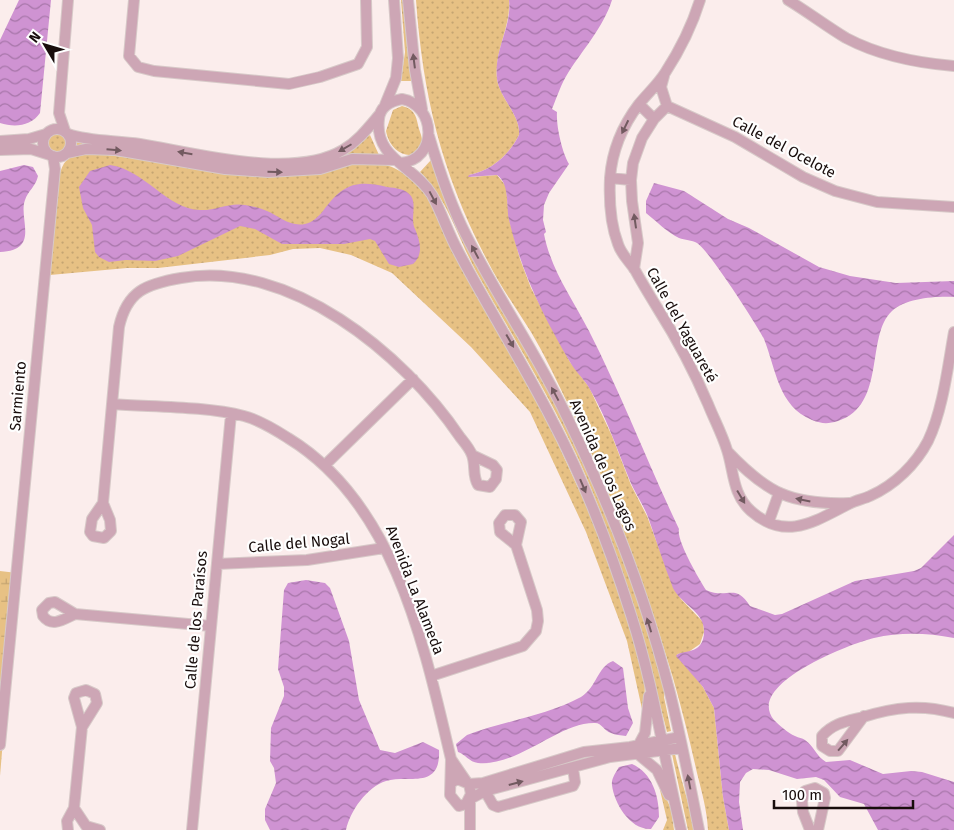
<svg xmlns="http://www.w3.org/2000/svg" width="954" height="830" font-family="'Fira Sans',sans-serif">
<style>
.grass{fill:url(#grass-dots)}
.wetland{fill:url(#wetland-marsh)}
.water{fill:url(#water-waves)}
.lines{fill:none;stroke-linecap:round;stroke-linejoin:round}
.minor-casing{stroke:#d7c9c8;stroke-width:12}
.minor{stroke:#cda6b5;stroke-width:10}
.oneway{fill:#725a60}
.labels{text-anchor:middle;dominant-baseline:central;stroke-width:4.5;stroke-linejoin:round;paint-order:stroke}
.street-label{font-size:15px;fill:#180d0c;stroke:#fefefe}
</style>
<defs>
<pattern id="grass-dots" width="8" height="8" patternUnits="userSpaceOnUse" patternTransform="scale(1.25)"><rect width="8" height="8" fill="#e7c184"/><path d="M2 2h.1M6 6h.1" fill="none" stroke="#c5a571" stroke-width="1.8" stroke-linecap="round"/></pattern>
<pattern id="wetland-marsh" width="20" height="14" patternUnits="userSpaceOnUse" patternTransform="scale(1.25)"><rect width="20" height="14" fill="#e7c184"/><path d="M1 5h8M5 5V1M11 12h8M15 12V8" fill="none" stroke="#c5a571"/></pattern>
<pattern id="water-waves" width="16" height="10" patternUnits="userSpaceOnUse" patternTransform="scale(1.25)"><rect width="16" height="10" fill="#cf93d2"/><path d="M0 5q4-4 8 0t8 0" fill="none" stroke="#a776a9"/></pattern>
</defs>
<rect width="100%" height="100%" fill="#fbedec"/>
<path class="grass" d="M401 0H406L414 81H401L405 52Z
M416 0H509C511 28 494 50 497 79 500 99 521 115 519 135 509 155 491 171 469 175L471 177 497 175 506 186 509 219 520 259 531 288 570 362 589 387 612 436 631 485 647 516 673 586 681 599 703 622 704 632 700 644 687 653 677 654 703 687 714 708 723 797 729 830H708C707 810 702 793 697 773 690 741 682 710 673 678 644 581 610 486 564 396 554 375 543 352 531 332 516 308 500 286 487 260 442 174 423 97 416 0Z
M402 106C414 109 416 115 418 125 419 130 422 136 422 140 423 163 391 159 386 131L393 110Z
M48 142a10 10 0 1 1 20 0a10 10 0 1 1-20 0Z
M370 135 379 155 359 154 296 169 262 168 229 165 121 148 77 145 76 142C151 145 275 186 343 155 353 150 361 140 370 135Z
M83 152 276 176C292 176 310 176 326 172 333 170 340 165 348 164 383 157 404 169 426 195L541 407 602 540 636 642 645 679 644 718 627 641 586 532 530 412 471 347 392 273 351 255 320 248 293 249 270 255 158 268H127L50 275C52 252 52 175 66 161 71 156 76 154 83 152Z
M431 160 582 453 629 573 665 687 664 697 671 731 667 732C643 635 618 546 577 456 548 392 511 334 477 273 459 241 447 197 420 172Z
M672 754H675C681 780 689 804 695 830H688Z
M657 777 671 809 674 830H663L667 820Z"/>
<path class="wetland" d="M0 571 17 573 0 776Z"/>
<path class="water" d="M19 0H51L40 113C31 126 15 128 0 123V40Z
M509 0H612C603 28 583 49 568 73 561 84 557 97 552 109L557 112C556 126 562 152 569 164L549 193 544 205 543 220 546 232 544 234C551 270 572 298 589 331 622 396 648 464 679 529 676 540 699 579 706 590 728 600 735 582 750 606L775 615 782 614 855 581 914 571 921 568 954 535V638C927 633 901 632 874 638 852 643 744 684 774 720 779 725 788 733 795 736 799 738 802 738 805 740 814 746 816 756 826 762L850 760 883 774 911 771 922 772 954 782V830H878L864 804 840 797 824 780 816 777 797 779 769 770 753 769 746 773 740 782 739 802 743 830H729L723 797 714 708 703 687 676 656C680 649 705 657 704 630 704 612 680 603 673 588 664 565 656 540 648 517 643 504 633 490 628 476 616 446 605 414 588 386 583 378 575 371 570 362 544 318 521 271 509 220 506 206 510 184 497 175L468 177 469 175C491 171 509 155 519 135 521 115 500 99 497 79 494 48 512 28 509 0Z
M24 165 33 167 38 176C36 186 28 191 25 200 18 219 41 250 0 252V171Z
M110 165C145 170 167 209 200 210 215 211 229 202 245 205 252 206 260 208 267 211 279 216 290 227 305 224 312 223 319 216 323 211 342 185 355 179 387 187 396 188 406 189 411 196 417 205 410 219 415 229 420 241 424 254 413 264L399 267 389 264 375 241 370 239 344 244H282L255 229 240 226 178 256 155 261 126 260 109 262 99 257 95 252 92 225 83 208 79 187 90 171Z
M654 183 684 191 728 219 749 228 819 267 850 276 896 283 954 281V297C936 296 906 298 892 311 865 336 887 405 838 421 828 424 822 424 812 420 778 406 776 369 764 339 757 325 708 249 697 243 692 240 685 240 679 238 668 233 656 221 646 213V201Z
M306 580 325 583 330 588 349 641 359 700 380 750 395 753 423 742 439 750C441 791 407 774 386 781 367 787 350 811 346 830H270L265 820V809L276 783 274 768 270 761 271 728 284 696V687L278 669 284 590 288 583Z
M613 661 623 668 628 708 633 723 626 736C621 735 615 735 611 733 604 731 602 723 595 723 559 722 518 767 478 763 469 762 465 754 458 752L456 744 467 735C504 721 546 716 581 697 597 687 597 667 613 661Z
M632 764C652 773 659 795 659 817L651 829C630 830 614 803 612 785 611 779 616 772 619 767Z"/>
<g class="lines">
<g class="minor-casing">
<path id="minor" d="M134 0 129 56 138 67 154 71 289 84 320 77 358 64 367 47 366 0
M408 0 415 70 422 109
M700 0C692 26 680 50 665 73 658 84 648 93 639 104 623 125 612 151 610 178 609 200 610 223 618 244 621 254 629 261 635 270 642 283 650 296 658 309 677 339 694 371 708 404 714 419 722 434 727 450 734 471 732 494 751 511 786 542 815 521 849 504 856 500 864 499 870 496 895 485 916 464 928 441 943 410 948 365 954 332
M788 0C808 12 826 26 846 38 880 56 917 63 954 66
M664 76 661 87 667 106
M639 104 654 119
M385 105 396 78 398 58 394 0
M667 106 735 137 803 177 835 191 877 202 954 207
M43 143a14 14 0 1 1 28 0a14 14 0 1 1-28 0Z
M65 131 59 113 68 0
M68 134C91 142 116 140 140 144 195 153 293 180 343 150 358 141 368 128 379 115
M429 136C439 170 450 204 466 235 497 297 537 354 567 417 610 505 646 598 670 693 681 738 690 784 699 830
M0 141 29 139 46 134
M0 150 31 149 50 155
M67 153 86 149 116 150 225 169 268 172 320 169 352 159 395 160
M400 163C439 160 436 105 402 99 391 101 380 106 379 119 374 159 415 166 432 195 442 213 448 233 458 251 488 308 523 363 552 420 585 482 611 551 632 618 654 687 664 760 681 830
M610 178 631 180
M634 269 638 243 632 201 631 180 633 163 642 138 654 119 667 106
M112 404C152 407 205 406 244 416 259 420 274 429 288 438 395 503 424 645 451 759
M728 452C767 493 791 505 849 503
M325 465 413 379
M103 503 110 520 111 531 104 538 93 536 90 532 92 519 103 503 119 327C127 291 146 284 181 278 289 259 403 353 460 437 464 442 470 449 472 455 476 466 472 475 478 485L490 487 496 479 497 470 493 465 472 455
M769 521 779 493
M217 564 307 560 384 548
M75 614C64 619 52 628 43 616L42 610 49 603 55 602 75 614 211 626
M431 676 523 646 536 631 538 621 537 610 516 545 521 522 515 515H505L499 523 500 532 516 545
M864 716 838 751H830L822 746V736C833 723 848 721 863 717 895 707 922 704 954 713
M82 727 97 703 95 694 86 690 76 693 74 698 82 727 74 808 86 826 100 830
M0 745 55 169 53 156
M638 746 645 733 649 696
M639 755 657 770 669 795
M451 783 457 779 469 784 471 794 466 804 459 806 450 795 451 759 466 781
M469 784 483 783 584 752 630 747 680 737
M485 791 493 805 498 807 573 786 575 782 573 768
M68 830 67 821 74 808
M192 830 231 414
M470 830V799L485 791 610 757 682 748
M810 830 803 812 802 801 805 791 815 788 824 793 825 798 818 830"/>
</g>
<use href="#minor" class="minor"/>
</g>
<defs><path id="oneway-solid" d="M-6-.8H1V-3.2L6.5 0L1 3.2V.8H-6Z" transform="scale(1.25)"/></defs>
<g class="oneway">
<use href="#oneway-solid" transform="translate(414 61) rotate(-97)"/>
<use href="#oneway-solid" transform="translate(625 127) rotate(116)"/>
<use href="#oneway-solid" transform="translate(345 148) rotate(150)"/>
<use href="#oneway-solid" transform="translate(114 150) rotate(5)"/>
<use href="#oneway-solid" transform="translate(185 153) rotate(-170)"/>
<use href="#oneway-solid" transform="translate(275 172) rotate(1)"/>
<use href="#oneway-solid" transform="translate(433 198) rotate(62)"/>
<use href="#oneway-solid" transform="translate(635 221) rotate(-98)"/>
<use href="#oneway-solid" transform="translate(475 252) rotate(-118)"/>
<use href="#oneway-solid" transform="translate(510 341) rotate(60)"/>
<use href="#oneway-solid" transform="translate(555 394) rotate(-118)"/>
<use href="#oneway-solid" transform="translate(583 486) rotate(67)"/>
<use href="#oneway-solid" transform="translate(741 497) rotate(59)"/>
<use href="#oneway-solid" transform="translate(803 500) rotate(-168)"/>
<use href="#oneway-solid" transform="translate(649 625) rotate(-107)"/>
<use href="#oneway-solid" transform="translate(843 745) rotate(-49)"/>
<use href="#oneway-solid" transform="translate(689 782) rotate(-101)"/>
<use href="#oneway-solid" transform="translate(516 783) rotate(-15)"/>
</g>
<g class="labels">
<g class="street-label">
<text transform="translate(784 147) rotate(28)">Calle del Ocelote</text>
<text transform="translate(682 325) rotate(61)">Calle del Yaguareté</text>
<text transform="translate(18 396) rotate(-85)">Sarmiento</text>
<text transform="translate(603 465) rotate(66)">Avenida de los Lagos</text>
<text transform="translate(299 543) rotate(-5)">Calle del Nogal</text>
<text transform="translate(415 590) rotate(69)">Avenida La Alameda</text>
<text transform="translate(196 620) rotate(-85)">Calle de los Paraísos</text>
</g>
</g>
<g transform="translate(45 45) rotate(308)" stroke="#fefefe" stroke-width="4" paint-order="stroke">
<path d="M0-4L9 19L0 12L-9 19Z" fill="#180d0c"/>
<text y="-8" font-size="14" font-weight="bold" text-anchor="middle" fill="#180d0c">N</text>
</g>
<path d="M774 800v8h139v-8" fill="none" stroke="#180d0c" stroke-width="2.5"/>
<text x="782" y="800" font-size="15" fill="#180d0c" stroke="#fefefe" stroke-width="4" paint-order="stroke">100 m</text>
</svg>
